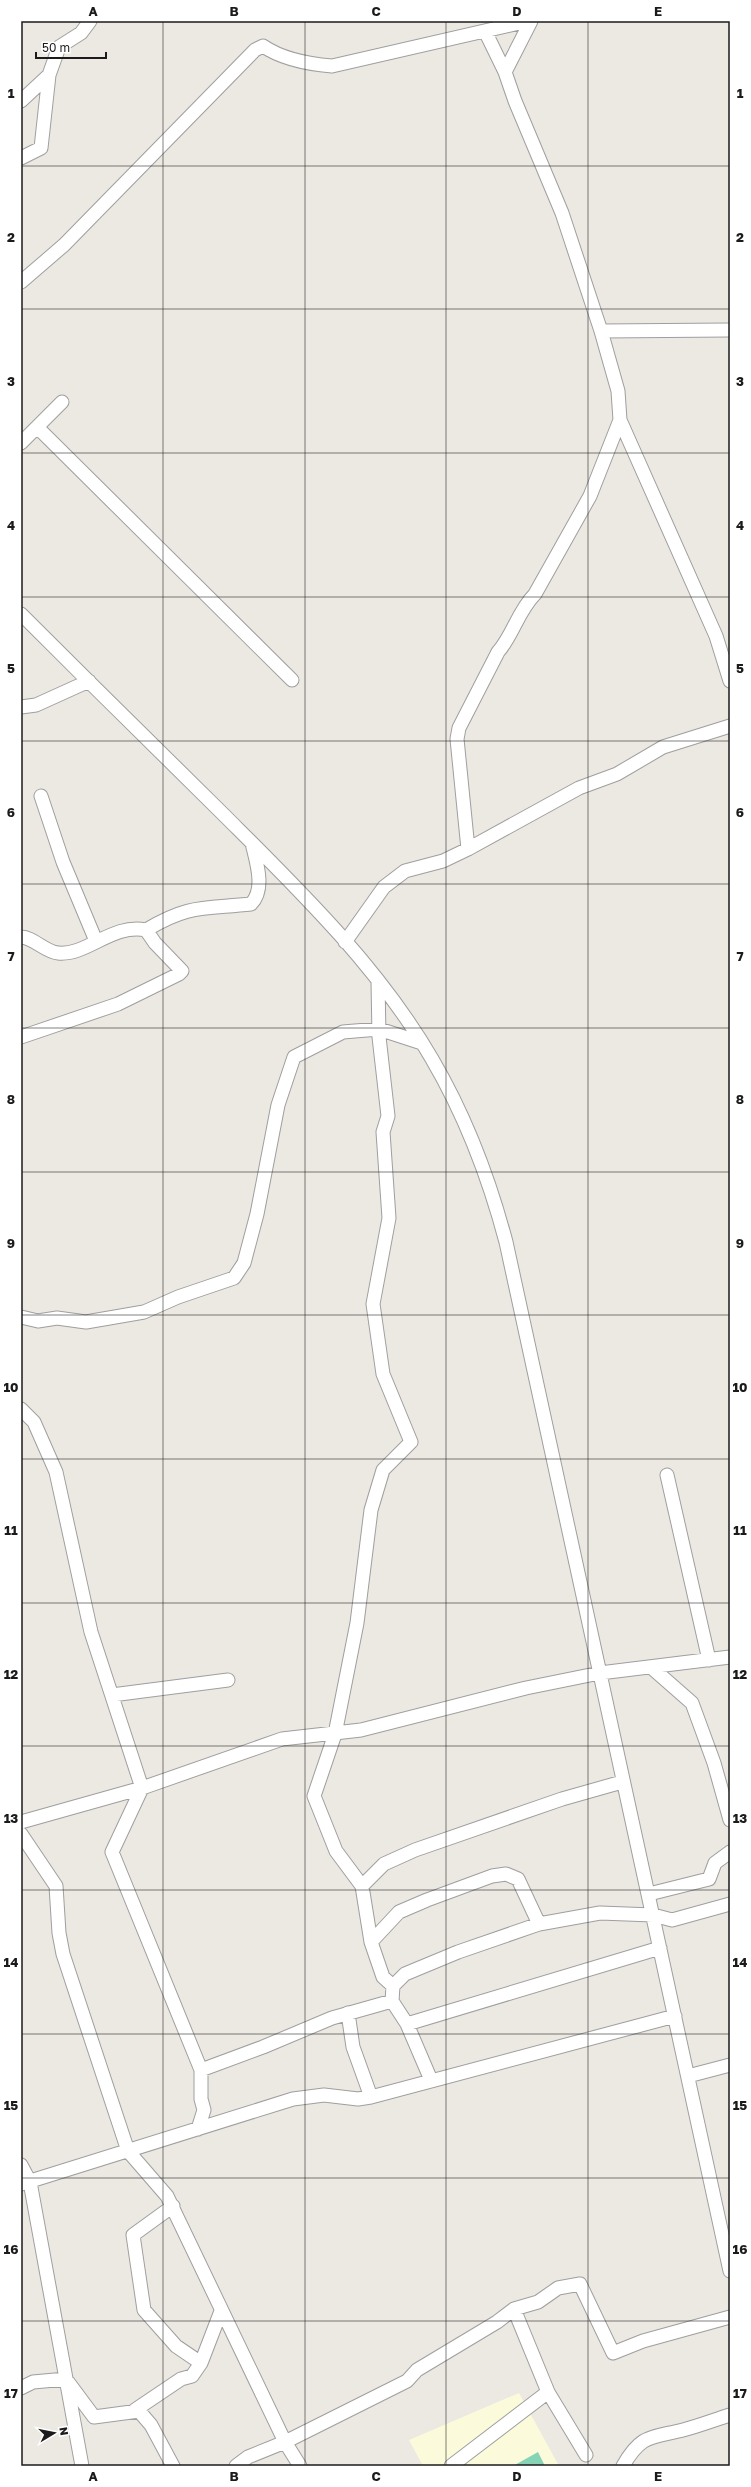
<svg xmlns="http://www.w3.org/2000/svg" width="751" height="2487" font-family="'Golos Text',sans-serif">
<style>
.education{fill:#fbfbdb}
.pitch{fill:#87d3b6}
.lines{fill:none;stroke-linecap:round;stroke-linejoin:round}
.minor-casing{stroke:#9f9f9f;stroke-width:15}
.minor{stroke:#fff;stroke-width:13}
.grid{fill:none;stroke:#1b1b1b;stroke-width:1;stroke-opacity:0.55}
.neatline{fill:none;stroke:#1b1b1b;stroke-width:1.5}
.grid-label{font-size:13px;text-anchor:middle;font-weight:bold;fill:#1b1b1b}
</style>
<rect width="100%" height="100%" fill="#ece8e2"/>
<path class="education" d="M519 2393 559 2466H423L409 2440Z"/>
<path class="pitch" d="M538 2452 545 2466H513Z"/>
<g class="lines">
<g class="minor-casing">
<path id="minor" d="M485 31 505 72 515 101 562 213 601 331 618 391 620 420 716 636 730 681
M505 72 531 21
M21 101 49 75 59 47 81 33 90 21
M21 158 41 148 49 75
M21 282 64 245 255 50 263 46C282 59 308 64 332 66L528 21
M601 331 730 330
M37 427 292 680
M21 443 62 402
M21 614C88 681 155 747 223 814 298 889 378 966 432 1059 466 1117 489 1178 506 1242L730 2271
M21 707 36 705 89 681
M41 796 63 862 96 941
M468 849 457 739 459 728 498 652C513 635 518 611 535 594L590 496 620 420
M21 937C33 937 45 952 58 953 87 956 112 923 146 930
M345 942 384 887 405 871 443 861 468 849 579 788 617 774 663 747 730 726
M21 1037 118 1004 179 974 182 971 155 943 146 930C189 904 204 909 251 904 266 889 256 861 252 843
M21 1317 38 1321 57 1318 86 1322 144 1312 178 1297 234 1278 244 1263 257 1214 278 1105 294 1057 343 1032 379 1029 422 1043
M21 1409 34 1422 56 1472 91 1632 142 1788 112 1852 201 2070V2099L204 2110 198 2129
M667 1475 709 1660
M651 1667 692 1703 714 1763 730 1820
M112 1695 228 1680
M21 1822 142 1788 282 1739 361 1730 526 1688 600 1673 730 1657
M21 1834 56 1886 59 1933 63 1954 128 2151 167 2196 285 2442 300 2466
M362 1886 336 1851 314 1796 335 1734 357 1623 371 1510 383 1470 411 1442 383 1374 373 1304 389 1218 383 1132 388 1116 379 1037 378 981
M649 1894 709 1879 715 1863 730 1852
M371 1942 362 1886 384 1864 415 1850 562 1799 622 1782
M393 1986 383 1977 371 1942 399 1912 427 1900 492 1876 506 1874 518 1879 539 1924
M392 2001 407 2024 431 2080
M348 2013 353 2047 371 2097
M407 2024 660 1948
M201 2070 263 2047 332 2018 392 2001 393 1986 405 1974 458 1952 539 1924 600 1913 653 1915 672 1920 730 1904
M688 2076 730 2065
M21 2165 30 2182 82 2466
M21 2184 293 2099 324 2095 358 2099 371 2097 675 2016
M173 2206 133 2235 144 2310 176 2346 201 2363 221 2311
M514 2309 548 2392 586 2455
M68 2382 94 2417 139 2411 151 2425 173 2466
M21 2388 33 2382 66 2379
M135 2410 181 2379 192 2376 201 2363
M236 2466 248 2457 285 2442 407 2381 417 2370 497 2322 514 2309 538 2302 558 2288 580 2284 613 2353 643 2341 730 2317
M451 2466 548 2392
M623 2466C641 2434 651 2438 683 2430 699 2426 714 2420 730 2415"/>
</g>
<use href="#minor" class="minor"/>
</g>
<path class="grid" d="M163 21V2466M305 21V2466M446 21V2466M588 21V2466M21 166H730M21 309H730M21 453H730M21 597H730M21 741H730M21 884H730M21 1028H730M21 1172H730M21 1315H730M21 1459H730M21 1603H730M21 1746H730M21 1890H730M21 2034H730M21 2178H730M21 2321H730"/>
<rect width="751" height="2487" fill="none" stroke="#ffffff" stroke-width="44"/>
<g transform="translate(54 2433) rotate(80)" stroke="#ffffff" stroke-width="3" paint-order="stroke">
<path d="M0-3L7 15L0 10L-7 15Z" fill="#1b1b1b"/>
<text y="-6" font-size="11" font-weight="bold" text-anchor="middle" fill="#1b1b1b">N</text>
</g>
<path d="M36 52v6h70v-6" fill="none" stroke="#1b1b1b" stroke-width="2"/>
<text x="42" y="52" font-size="12" fill="#1b1b1b" stroke="#ffffff" stroke-width="3" paint-order="stroke">50 m</text>
<rect x="22" y="22" width="707" height="2443" class="neatline"/>
<g class="grid-label">
<text x="93" y="16">A</text>
<text x="234" y="16">B</text>
<text x="376" y="16">C</text>
<text x="517" y="16">D</text>
<text x="658" y="16">E</text>
<text x="11" y="98">1</text>
<text x="740" y="98">1</text>
<text x="11" y="242">2</text>
<text x="740" y="242">2</text>
<text x="11" y="386">3</text>
<text x="740" y="386">3</text>
<text x="11" y="530">4</text>
<text x="740" y="530">4</text>
<text x="11" y="673">5</text>
<text x="740" y="673">5</text>
<text x="11" y="817">6</text>
<text x="740" y="817">6</text>
<text x="11" y="961">7</text>
<text x="740" y="961">7</text>
<text x="11" y="1104">8</text>
<text x="740" y="1104">8</text>
<text x="11" y="1248">9</text>
<text x="740" y="1248">9</text>
<text x="11" y="1392">10</text>
<text x="740" y="1392">10</text>
<text x="11" y="1535">11</text>
<text x="740" y="1535">11</text>
<text x="11" y="1679">12</text>
<text x="740" y="1679">12</text>
<text x="11" y="1823">13</text>
<text x="740" y="1823">13</text>
<text x="11" y="1967">14</text>
<text x="740" y="1967">14</text>
<text x="11" y="2110">15</text>
<text x="740" y="2110">15</text>
<text x="11" y="2254">16</text>
<text x="740" y="2254">16</text>
<text x="11" y="2398">17</text>
<text x="740" y="2398">17</text>
<text x="93" y="2481">A</text>
<text x="234" y="2481">B</text>
<text x="376" y="2481">C</text>
<text x="517" y="2481">D</text>
<text x="658" y="2481">E</text>
</g>
</svg>
